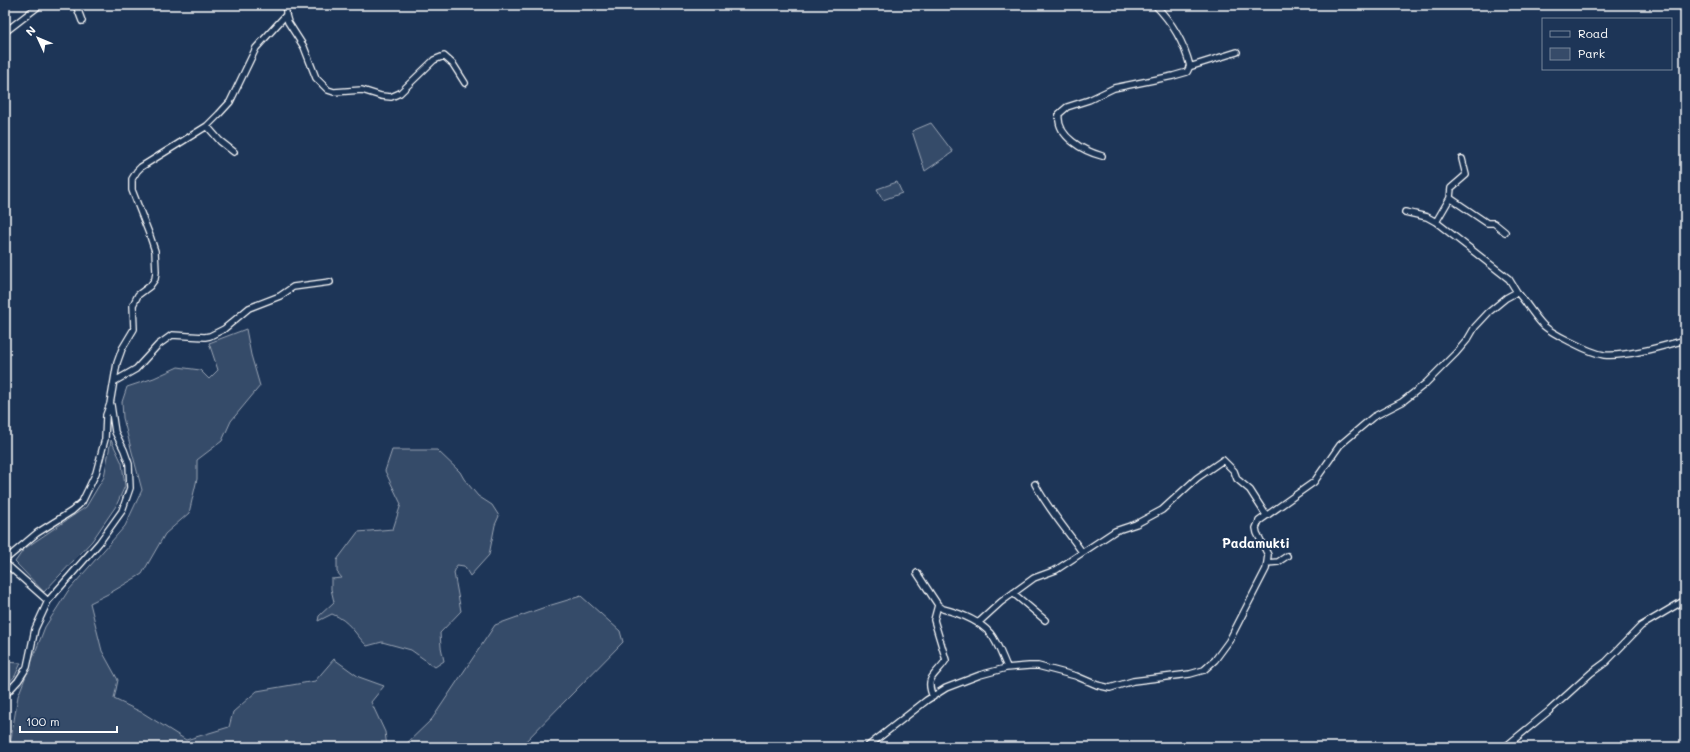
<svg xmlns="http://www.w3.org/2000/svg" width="1690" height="752" font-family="Mali,sans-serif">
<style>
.green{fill:#364b69;stroke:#9aa5b4}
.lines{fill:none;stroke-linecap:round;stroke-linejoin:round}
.street-casing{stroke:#fff;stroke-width:8}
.street{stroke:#1d3557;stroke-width:5.5}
.labels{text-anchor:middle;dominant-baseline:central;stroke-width:4;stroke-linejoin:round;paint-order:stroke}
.quarter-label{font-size:13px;font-weight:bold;fill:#fff;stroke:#1d3557}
</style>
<rect width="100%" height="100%" fill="#1d3557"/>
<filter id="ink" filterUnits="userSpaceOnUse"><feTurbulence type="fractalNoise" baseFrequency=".025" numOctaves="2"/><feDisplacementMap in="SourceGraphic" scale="8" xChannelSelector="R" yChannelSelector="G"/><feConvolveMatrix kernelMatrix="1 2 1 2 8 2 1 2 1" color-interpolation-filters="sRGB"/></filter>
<g filter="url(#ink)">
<path class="green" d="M931 123 953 152 925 171 912 131Z
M897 182 902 193 883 200 877 189Z
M246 329 251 355 260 386 231 421 222 441 197 460V479L189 513 165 534 142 574 110 593 90 603 102 651 118 680 114 699 143 713 186 740 229 727 233 712 257 691 315 681 334 659 359 677 384 686 371 702 385 732 387 747H11L10 745 18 696 45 627 68 591 125 526 142 490 123 418 122 402 127 387 154 378 178 367 200 370 209 379 218 370 209 343Z
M111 440 122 463 125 486 116 506 92 541 44 592 15 562 24 549 86 507 104 477Z
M392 450H437L460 472 464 479 478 496 492 505 499 516 495 525 489 555 470 576 464 566 457 565 454 573 461 611 440 633 441 647 444 661 435 667 411 650 382 642 367 646C354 633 350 621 332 614L318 621 319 616 334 602 331 589V579L342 578 337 572V560L358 532 393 529 401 504 385 471Z
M581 596 620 631 623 642 520 747H403L432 719 495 625 548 606Z
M5 662 21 663 15 676 5 687Z"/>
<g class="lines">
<g class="street-casing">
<path id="street" d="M76 5 82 21
M286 15 288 22 304 47 316 78 328 90 334 92 362 90 381 96 391 97 400 93 434 60 444 56 453 64 465 83
M5 32 40 5
M1189 67 1237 52
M207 126 220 141 234 152
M1102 156C1084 151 1056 137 1059 114L1067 107 1089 100 1114 88 1173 76 1187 72 1190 66C1184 43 1171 21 1155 5
M1450 198 1487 223H1494L1505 232
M1405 212 1427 217 1436 222 1509 279 1517 292
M1436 222 1450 198 1451 188 1466 175 1462 159
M115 381 136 369 158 345 172 335 205 337 210 336 224 329 249 308 280 296 293 287 330 282
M1035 484C1048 509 1066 529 1082 552
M5 560 37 533 72 511 82 502 96 473 105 439 106 415 110 404 117 363 122 349 134 329 133 305 138 295 150 286 155 279 156 272 155 251 150 236 132 190V179L137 171 141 167 207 126 219 114 230 102 256 48 286 15V5
M5 563 48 601
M1267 563 1278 562 1287 556
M917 573 938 605 943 609C959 613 979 621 990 633 998 643 1002 656 1007 667
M1013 593 1045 620
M978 623 1001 602 1034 578 1056 570 1115 531 1136 524 1162 510 1197 478 1223 460 1234 471 1237 479 1250 490 1266 515
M5 695 18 681 27 667 35 629 48 601 99 543 122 511 130 488 129 464 124 450 115 432 111 405
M933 697C924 676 936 676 946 660L934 620 938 605
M867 747 927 700 946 688 980 675 1006 668 1029 666H1038L1076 676 1097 685 1110 688 1133 681 1190 674 1204 670 1215 660 1229 641 1266 569 1268 555 1257 533 1256 528 1259 521 1314 482 1340 445 1373 417 1402 402 1425 384 1456 353 1468 339 1475 327 1489 312 1506 298 1517 292C1527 303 1534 316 1544 326 1551 332 1559 336 1567 340 1579 346 1591 353 1604 355 1627 357 1663 346 1685 340
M1505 747 1549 711 1591 673 1606 662 1641 626 1685 600"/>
</g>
<use href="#street" class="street"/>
</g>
</g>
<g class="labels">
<g class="quarter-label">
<text x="1256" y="542">Padamukti</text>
</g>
</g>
<rect width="1690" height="752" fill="none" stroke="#1d3557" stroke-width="20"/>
<rect x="10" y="10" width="1670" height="732" fill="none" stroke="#fff" stroke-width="1.5" filter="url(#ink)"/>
<rect x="1542" y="18" width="130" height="52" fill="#1d3557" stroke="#77869a"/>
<rect x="1550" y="31" width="20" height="6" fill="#1d3557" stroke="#77869a"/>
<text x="1578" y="38" font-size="12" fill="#ffffff">Road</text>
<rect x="1550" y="48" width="20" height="12" fill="#364b69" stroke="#77869a"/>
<text x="1578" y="58" font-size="12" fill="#ffffff">Park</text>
<g transform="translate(38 38) rotate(314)" stroke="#1d3557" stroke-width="3" paint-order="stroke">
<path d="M0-3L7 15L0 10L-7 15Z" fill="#ffffff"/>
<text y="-6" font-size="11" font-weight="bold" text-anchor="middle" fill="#ffffff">N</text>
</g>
<path d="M20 726v6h97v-6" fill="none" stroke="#ffffff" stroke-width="2"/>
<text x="26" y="726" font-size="12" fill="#ffffff" stroke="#1d3557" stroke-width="3" paint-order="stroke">100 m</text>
</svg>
